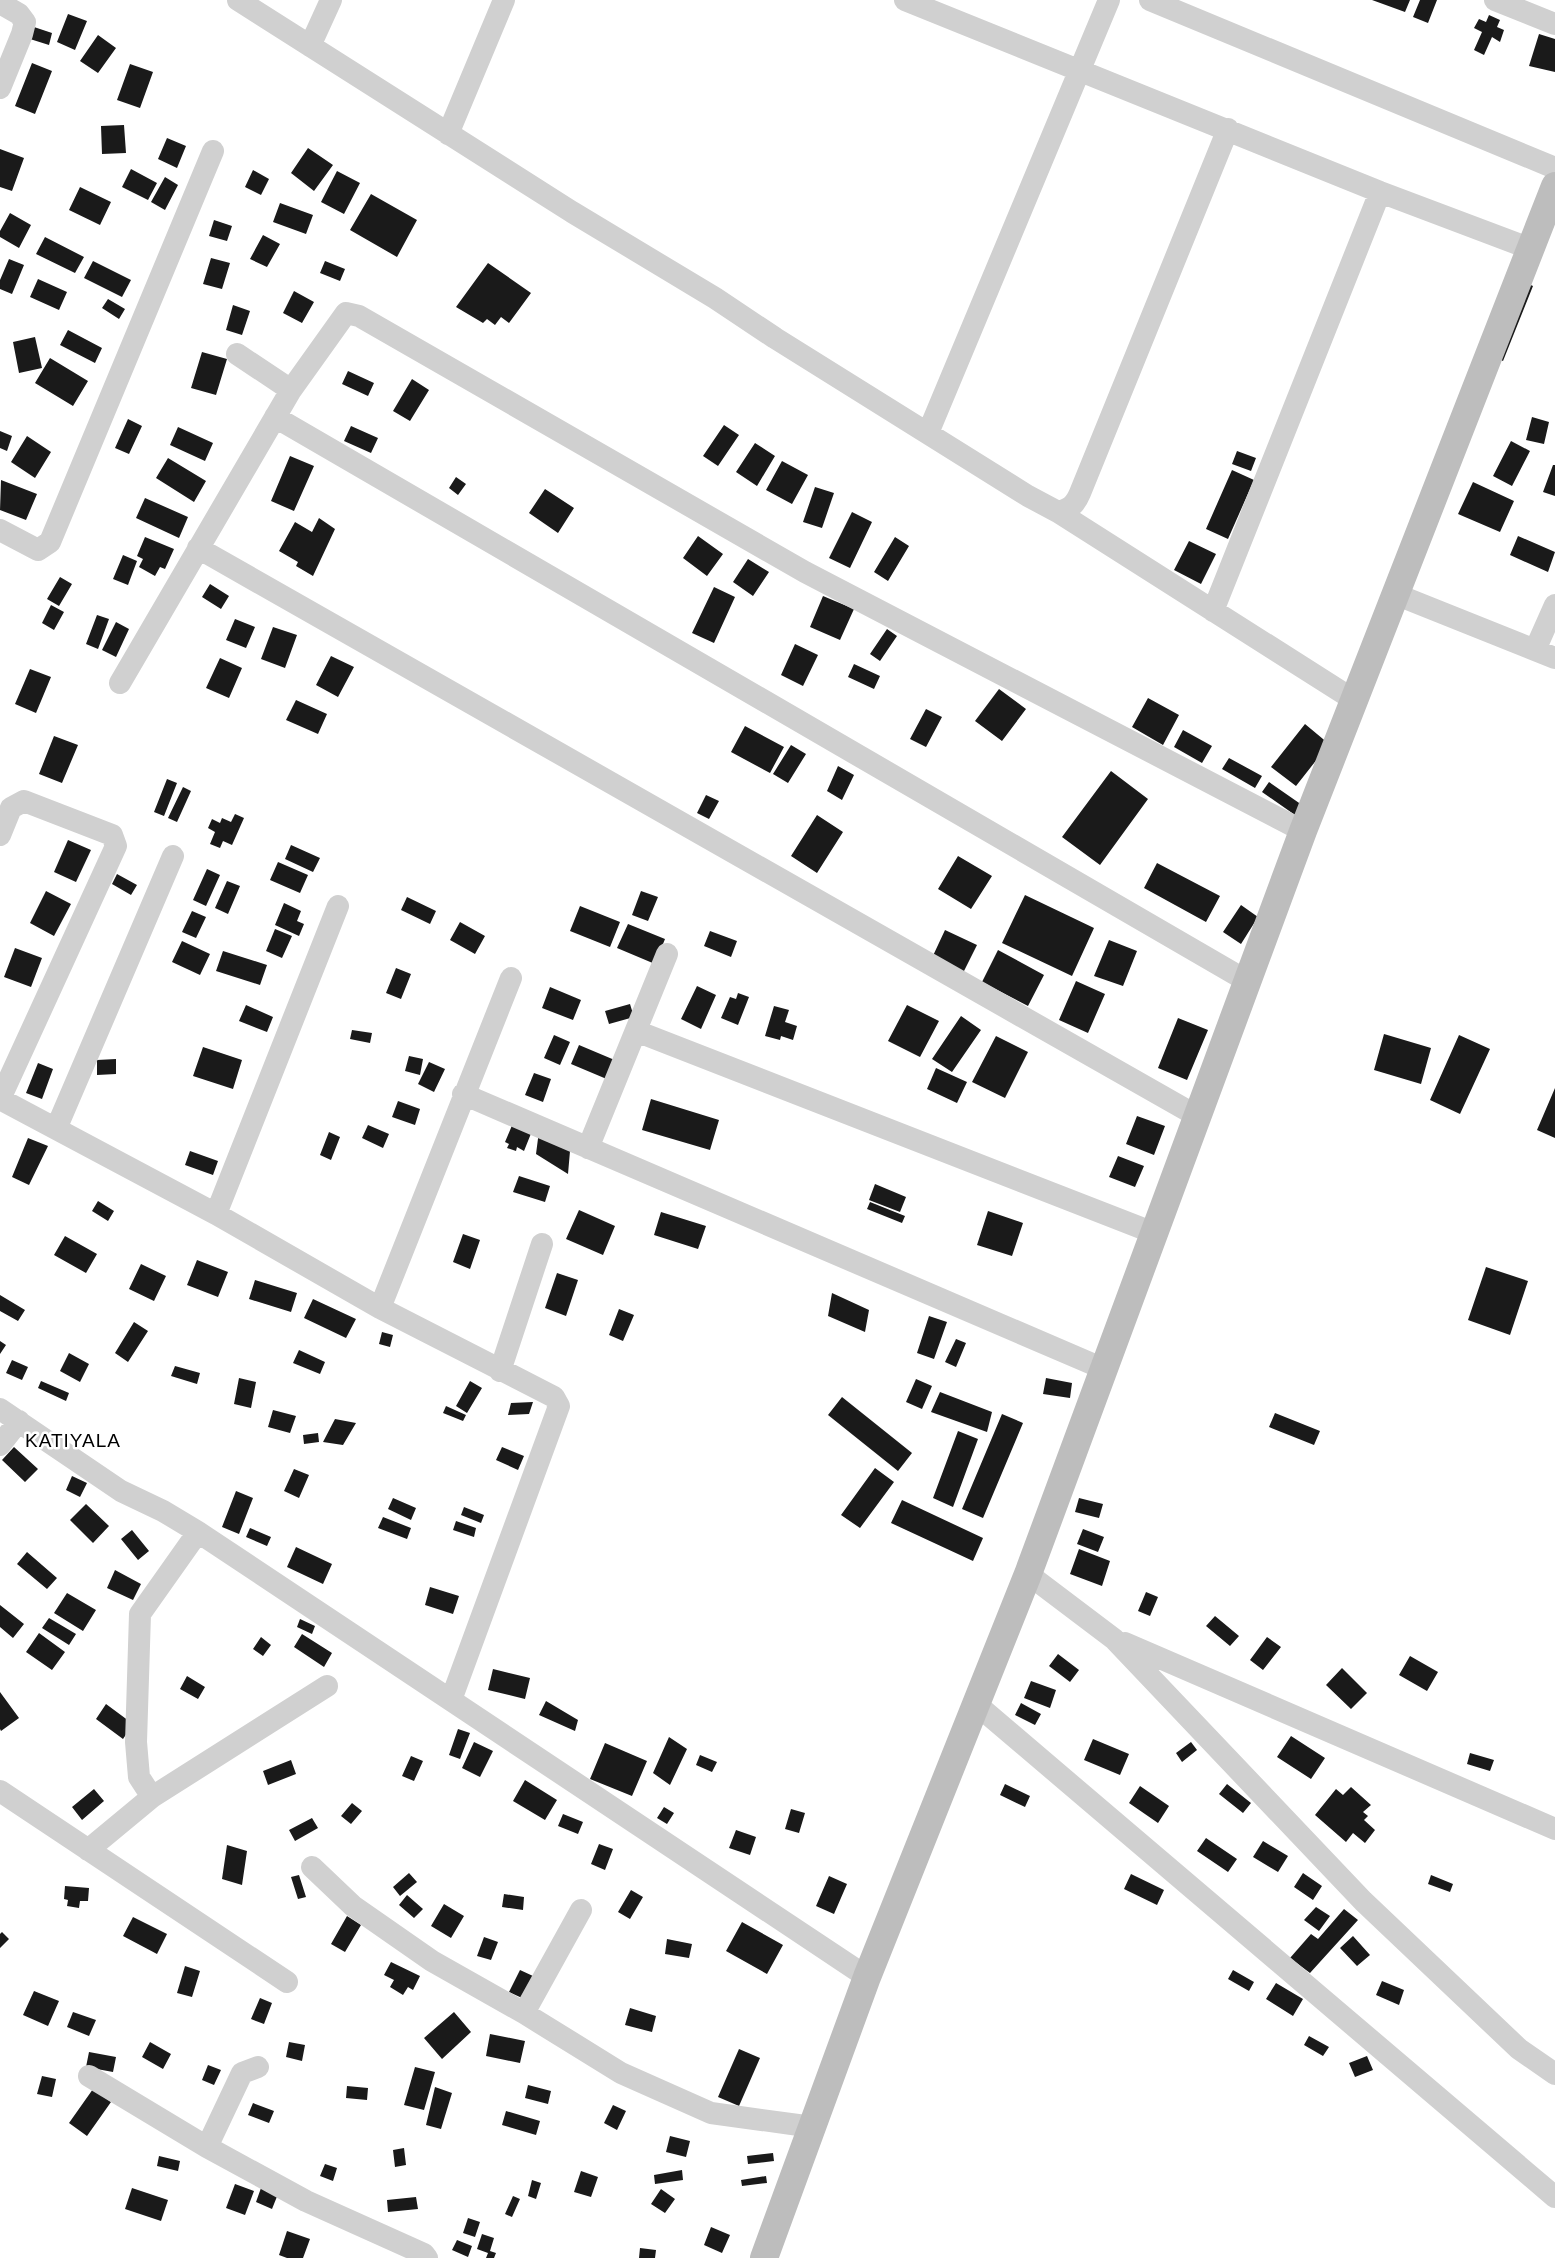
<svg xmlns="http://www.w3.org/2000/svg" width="1555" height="2258" font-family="Arial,sans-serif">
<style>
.building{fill:#1a1a1a}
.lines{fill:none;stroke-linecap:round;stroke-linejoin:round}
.street{stroke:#d0d0d0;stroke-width:22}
.secondary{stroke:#bdbdbd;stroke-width:28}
.labels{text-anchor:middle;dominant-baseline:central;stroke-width:5;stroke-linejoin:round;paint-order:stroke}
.quarter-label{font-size:19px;letter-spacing:1px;fill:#000;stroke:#fff}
</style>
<rect width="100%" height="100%" fill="#fff"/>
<path class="building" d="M1372 0H1410L1405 12Z
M1420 0H1437L1428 23 1413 17Z
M68 14 87 21 75 50 57 42Z
M1489 15 1500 20 1497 27 1504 30 1500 42 1492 37 1484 55 1474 50 1482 32 1474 28 1479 19 1486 22Z
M34 27 52 33 49 45 30 39Z
M1539 34 1555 39V72L1529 66Z
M98 35 116 48 98 73 80 61Z
M32 63 52 71 35 114 15 106Z
M130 64 153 72 140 108 117 100Z
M124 125 126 153 102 154 101 126Z
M167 138 186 146 177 168 158 159Z
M308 148 333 165 314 191 291 173Z
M0 149 24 158 12 191 0 187Z
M131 169 157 183 148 200 122 187Z
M253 170 269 179 261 195 245 187Z
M337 171 360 183 344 214 321 202Z
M165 177 178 185 165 210 151 202Z
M80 187 111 202 100 225 69 210Z
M371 194 417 220 397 257 350 230Z
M280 203 313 215 306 234 273 222Z
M10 213 31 225 19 248 0 237V231Z
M214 220 232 226 227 241 209 236Z
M263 235 280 244 267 267 250 259Z
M45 237 84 257 75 273 36 254Z
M211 258 230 263 222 289 203 284Z
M9 259 24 265 12 294 0 289V280Z
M93 261 131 280 122 297 84 278Z
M325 261 345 269 340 281 320 273Z
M488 263 531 293 509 323 501 317 495 325 487 319 483 323 456 307Z
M38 279 67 292 59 310 30 297Z
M1522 281 1533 286 1503 361 1493 356Z
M294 291 314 302 302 323 283 313Z
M108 299 125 309 119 319 102 308Z
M233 305 250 311 242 335 226 330Z
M68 330 102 348 95 363 60 345Z
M35 337 42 368 19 373 13 342Z
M202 352 227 359 216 395 191 388Z
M50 358 88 381 73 406 35 383Z
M348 371 374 383 368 396 342 384Z
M412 379 429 390 410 421 393 411Z
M1532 417 1549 422 1544 444 1526 440Z
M128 419 142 426 129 454 115 448Z
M724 425 739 435 718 466 703 456Z
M351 426 378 438 371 453 344 441Z
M178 427 213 443 205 461 170 445Z
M0 431 12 436 7 451 0 448Z
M27 436 51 452 35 478 11 462Z
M1511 441 1530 451 1512 486 1493 476Z
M755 443 775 456 757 486 736 472Z
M1237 451 1256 458 1251 471 1232 464Z
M290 456 314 466 294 511 271 501Z
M168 458 206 481 194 502 156 478Z
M782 461 808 475 792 504 766 490Z
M1553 465H1555V496L1543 492Z
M1232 470 1254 480 1228 539 1206 529Z
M456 477 466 484 458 495 449 488Z
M1 480 37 494 26 520 0 510Z
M1473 482 1514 501 1500 532 1458 514Z
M815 487 834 493 822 528 803 522Z
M545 489 574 508 558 533 529 513Z
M145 498 188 517 179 538 136 518Z
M852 512 872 522 850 568 829 558Z
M319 518 335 529 313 576 296 566 298 562 279 551 295 522 312 532Z
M698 536 723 554 707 576 683 558Z
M1518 536 1555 552 1548 572 1510 555Z
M145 537 174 549 165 569 160 567 155 576 139 567 143 559 137 556Z
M895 537 909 546 888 581 874 572Z
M1189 541 1216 554 1201 584 1174 570Z
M123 555 137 561 128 585 113 579Z
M748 559 769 572 753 596 733 582Z
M60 577 72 584 59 606 47 599Z
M210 584 229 596 221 609 202 597Z
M714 587 735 597 714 643 692 633Z
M823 596 854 609 840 640 810 627Z
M51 605 64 612 54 630 42 623Z
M97 615 109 619 98 649 86 644Z
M235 619 255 627 246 648 226 640Z
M116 622 129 629 116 657 102 650Z
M273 627 297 635 285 668 261 659Z
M887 629 897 636 880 661 870 654Z
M795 644 818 655 803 686 781 675Z
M331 656 354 667 338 697 316 685Z
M220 658 242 668 229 698 206 688Z
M854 664 880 676 874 689 848 677Z
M30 669 51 677 36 713 15 704Z
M999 689 1026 709 1002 741 975 721Z
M1148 698 1179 715 1163 745 1132 727Z
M296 700 327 714 318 734 286 720Z
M926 709 942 717 926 747 910 739Z
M1305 724 1329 744 1296 786 1271 767Z
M745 726 784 747 770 773 731 752Z
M1183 730 1212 746 1202 763 1174 747Z
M54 736 78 745 62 783 39 774Z
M791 745 806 754 788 783 773 774Z
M1229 758 1262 776 1255 788 1222 769Z
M838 766 854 775 842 800 827 791Z
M1111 771 1148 799 1100 865 1062 837Z
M167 779 177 783 164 816 154 812Z
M1269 782 1302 805 1295 815 1262 792Z
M183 787 191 791 177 822 168 818Z
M706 795 719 801 709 819 697 813Z
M235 814 244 818 232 845 223 841 220 848 210 844 215 832 208 828 212 819 220 823 222 818 231 822Z
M817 815 843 832 817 873 791 856Z
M68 840 91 850 76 882 54 872Z
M291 845 320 858 313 872 285 859Z
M958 856 992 876 971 909 938 889Z
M278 862 308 875 300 893 270 880Z
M1157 863 1220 896 1206 922 1144 888Z
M207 869 220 875 206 906 193 900Z
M117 874 137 885 131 895 112 884Z
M227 881 240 886 228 914 215 908Z
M46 891 71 904 54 936 30 923Z
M641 891 658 897 648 921 632 915Z
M1025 895 1094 928 1072 976 1002 943Z
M407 897 436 911 430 924 401 910Z
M284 903 301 911 297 921 304 924 299 936 275 925Z
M1241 905 1258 917 1241 944 1223 932Z
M580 906 620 922 610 947 570 931Z
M192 911 206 917 196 938 182 932Z
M460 922 485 936 475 954 450 940Z
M628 924 665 939 655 964 617 948Z
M275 929 292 936 282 958 266 951Z
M945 930 977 945 962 975 931 960Z
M710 931 737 941 731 957 704 946Z
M1109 940 1137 951 1123 986 1094 976Z
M182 941 210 954 200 975 172 962Z
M15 948 42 958 31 987 4 977Z
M998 950 1044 975 1028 1006 982 982Z
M223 951 267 965 260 985 216 971Z
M396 968 411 974 401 999 386 993Z
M1076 981 1105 994 1088 1033 1059 1020Z
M697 986 716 995 701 1029 681 1019Z
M550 987 581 1000 573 1020 542 1008Z
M738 993 749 997 738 1025 721 1018 730 997 736 999Z
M630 1004 634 1017 609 1024 605 1011Z
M246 1005 273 1017 267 1032 239 1021Z
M907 1005 939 1021 920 1057 888 1041Z
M774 1006 789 1010 785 1022 797 1026 793 1040 781 1036 780 1040 765 1036Z
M961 1016 981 1030 952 1072 932 1059Z
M1178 1018 1208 1030 1187 1080 1158 1068Z
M352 1030 372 1033 370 1043 350 1039Z
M1384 1034 1431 1048 1421 1084 1374 1070Z
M554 1035 570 1042 560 1065 544 1058Z
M1459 1035 1490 1049 1460 1114 1430 1100Z
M996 1036 1028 1052 1005 1098 972 1082Z
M579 1045 617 1061 609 1080 571 1064Z
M203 1047 242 1060 233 1089 193 1076Z
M409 1056 423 1059 420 1075 405 1071Z
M116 1059V1074L97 1075V1060Z
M429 1062 445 1069 434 1092 418 1084Z
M38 1063 53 1069 42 1099 26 1093Z
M936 1068 967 1082 957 1103 927 1089Z
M534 1073 551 1079 543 1102 525 1095Z
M1555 1088V1138L1537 1130Z
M651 1099 719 1120 710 1150 642 1130Z
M398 1101 420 1109 415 1125 392 1117Z
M1137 1116 1165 1126 1154 1155 1126 1144Z
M513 1123 532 1131 524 1151 517 1147 516 1151 507 1148 509 1144 505 1142Z
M368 1125 389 1134 383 1148 362 1138Z
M539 1131 570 1151 568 1174 536 1154Z
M329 1132 340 1137 331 1160 320 1155Z
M28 1138 48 1146 29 1185 12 1177Z
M190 1151 218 1161 213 1175 185 1165Z
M1118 1156 1144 1166 1135 1187 1109 1177Z
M519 1176 550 1186 545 1202 513 1192Z
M875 1184 906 1197 900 1212 869 1200Z
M98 1201 114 1211 108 1221 92 1211Z
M870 1202 905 1216 902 1223 867 1209Z
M579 1210 615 1226 603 1255 566 1239Z
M988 1211 1023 1223 1012 1256 977 1245Z
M661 1212 706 1226 698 1249 654 1235Z
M463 1234 480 1240 470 1269 453 1262Z
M65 1236 97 1254 86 1273 54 1255Z
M197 1260 228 1272 218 1297 187 1285Z
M141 1264 166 1276 154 1301 129 1289Z
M1486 1267 1528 1281 1510 1335 1468 1320Z
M557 1273 578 1280 566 1316 545 1308Z
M255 1280 297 1293 291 1312 249 1299Z
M832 1293 869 1310 865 1332 828 1316Z
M0 1295 25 1310 18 1321 0 1311Z
M313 1299 356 1319 346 1338 304 1318Z
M619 1309 634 1315 623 1341 609 1335Z
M929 1316 947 1322 934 1359 917 1353Z
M134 1322 148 1331 128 1362 115 1353Z
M382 1332 393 1335 390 1347 379 1344Z
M956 1339 966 1343 956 1367 945 1362Z
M0 1341 6 1345 0 1354Z
M299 1350 325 1362 320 1374 293 1363Z
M69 1353 89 1364 80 1382 60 1371Z
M12 1360 28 1367 22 1380 6 1373Z
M175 1366 200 1373 197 1384 171 1376Z
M239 1378 256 1382 251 1408 234 1404Z
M1046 1378 1072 1383 1070 1398 1043 1394Z
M916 1379 932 1386 922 1409 906 1402Z
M41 1381 69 1393 66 1401 38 1388Z
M470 1381 482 1388 467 1413 456 1406Z
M940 1392 992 1412 987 1432 931 1412Z
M842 1397 912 1453 898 1471 828 1415Z
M533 1402 529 1414 508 1415 511 1403Z
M446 1406 466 1415 463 1421 443 1413Z
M273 1410 296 1416 290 1433 268 1427Z
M1275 1413 1320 1431 1314 1445 1269 1427Z
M1002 1414 1023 1423 983 1518 962 1509Z
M335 1419 356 1423 343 1445 323 1442Z
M958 1431 978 1439 953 1507 933 1498Z
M318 1433 319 1442 304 1444 303 1435Z
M14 1447 38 1469 25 1482 2 1460Z
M502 1447 524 1456 518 1470 496 1460Z
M875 1468 894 1482 860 1528 841 1515Z
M294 1469 309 1475 299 1498 284 1491Z
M72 1476 87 1483 80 1497 66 1490Z
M236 1491 253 1498 239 1534 222 1527Z
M393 1498 416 1508 411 1520 388 1509Z
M1079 1498 1103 1504 1099 1518 1075 1512Z
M902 1500 983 1538 973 1561 891 1523Z
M86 1504 109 1526 93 1543 70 1520Z
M464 1507 484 1515 481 1523 461 1515Z
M383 1517 411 1528 407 1539 378 1528Z
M456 1521 476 1528 474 1537 453 1530Z
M250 1528 271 1537 267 1546 246 1537Z
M1083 1529 1104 1537 1098 1552 1077 1544Z
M132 1530 149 1551 138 1560 121 1539Z
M296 1547 332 1564 323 1584 287 1567Z
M1079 1549 1110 1561 1102 1586 1070 1574Z
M27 1552 57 1578 47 1589 17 1564Z
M115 1570 141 1584 133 1600 107 1588Z
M430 1587 459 1596 453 1614 425 1605Z
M1146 1592 1158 1597 1150 1616 1138 1611Z
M67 1593 96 1610 83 1631 54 1613Z
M0 1605 24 1624 13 1638 0 1627Z
M1215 1616 1239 1636 1230 1646 1206 1626Z
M49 1618 76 1634 69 1645 42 1628Z
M300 1619 315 1626 312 1634 297 1627Z
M39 1633 65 1652 52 1670 26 1652Z
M302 1634 332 1653 324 1667 294 1647Z
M261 1637 271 1645 263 1656 253 1649Z
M1267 1637 1281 1647 1263 1670 1250 1660Z
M1058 1654 1079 1670 1070 1682 1049 1666Z
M1410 1656 1438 1672 1427 1691 1399 1675Z
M1342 1668 1367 1693 1351 1709 1326 1685Z
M493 1669 530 1678 525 1699 488 1690Z
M187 1676 205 1687 198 1699 180 1689Z
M1031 1681 1056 1690 1050 1708 1024 1698Z
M0 1692 19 1718 1 1731 0 1729Z
M546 1701 578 1720 575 1731 539 1715Z
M1021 1703 1041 1714 1035 1725 1015 1715Z
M106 1704 133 1724 123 1739 96 1719Z
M458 1729 470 1733 460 1759 449 1755Z
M1291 1736 1325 1758 1311 1779 1277 1757Z
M669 1737 687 1749 670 1785 653 1773Z
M1093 1739 1129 1754 1120 1775 1084 1760Z
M474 1742 493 1751 480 1777 462 1768Z
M1191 1742 1197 1750 1182 1762 1176 1753Z
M605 1743 647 1761 632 1796 590 1779Z
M1470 1753 1494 1760 1490 1771 1467 1764Z
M700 1755 717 1762 712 1772 696 1765Z
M411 1756 423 1761 414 1781 402 1776Z
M291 1760 296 1774 268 1785 263 1771Z
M525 1780 557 1800 545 1820 513 1801Z
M1005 1784 1030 1796 1025 1807 1000 1795Z
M1227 1784 1251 1803 1243 1813 1219 1794Z
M1140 1786 1169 1806 1158 1823 1129 1803Z
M1351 1787 1371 1805 1363 1812 1368 1816 1364 1820 1375 1830 1365 1843 1353 1833 1346 1842 1315 1815 1336 1789 1343 1795Z
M94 1789 104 1801 82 1820 72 1807Z
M352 1803 362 1811 351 1824 341 1816Z
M664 1807 674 1813 667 1824 657 1818Z
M791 1809 805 1813 799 1833 785 1829Z
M563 1814 583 1822 578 1834 558 1826Z
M312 1818 318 1828 295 1841 289 1830Z
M736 1830 756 1837 750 1855 729 1848Z
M1206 1838 1237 1859 1228 1872 1197 1851Z
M1263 1841 1288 1856 1278 1872 1253 1857Z
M599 1844 613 1849 605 1870 591 1864Z
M227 1845 247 1851 242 1885 222 1879Z
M409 1873 417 1882 400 1896 393 1887Z
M1303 1873 1322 1886 1313 1900 1294 1887Z
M1131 1874 1164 1890 1157 1905 1124 1889Z
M299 1875 306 1897 298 1899 291 1877Z
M1431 1875 1453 1884 1450 1892 1428 1884Z
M829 1876 847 1884 834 1914 816 1906Z
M65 1886 89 1888 88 1901H80L79 1908 67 1906 68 1900 64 1899Z
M631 1890 643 1897 630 1919 618 1912Z
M504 1894 524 1897 523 1910 502 1907Z
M407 1895 423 1909 414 1918 399 1905Z
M444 1904 464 1916 451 1938 431 1926Z
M1316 1907 1330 1916 1319 1931 1304 1920Z
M1344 1909 1358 1920 1310 1973 1290 1958 1311 1934 1318 1939Z
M347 1916 361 1925 345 1952 331 1944Z
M133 1917 167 1934 157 1954 123 1936Z
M742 1922 783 1945 767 1974 726 1951Z
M2 1932 9 1939 0 1948V1934Z
M1353 1936 1370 1955 1357 1966 1340 1948Z
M484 1937 498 1942 491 1960 477 1956Z
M667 1939 692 1944 689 1958 665 1954Z
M391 1962 420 1976 413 1990 408 1987 403 1995 390 1987 394 1980 384 1975Z
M185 1966 200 1971 192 1997 177 1993Z
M520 1970 533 1976 522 1998 509 1992Z
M1233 1970 1254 1982 1249 1991 1228 1979Z
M1382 1981 1404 1990 1399 2005 1376 1995Z
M1276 1983 1303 1999 1293 2016 1266 1999Z
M34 1991 59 2001 48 2026 23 2015Z
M260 1998 272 2003 264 2024 251 2019Z
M630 2008 656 2016 652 2032 625 2025Z
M73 2012 96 2020 89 2036 67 2027Z
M454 2012 471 2032 442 2059 424 2038Z
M490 2034 525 2041 520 2063 486 2056Z
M1309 2036 1329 2047 1323 2056 1304 2045Z
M150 2042 171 2054 163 2069 142 2057Z
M289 2042 305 2045 302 2061 286 2057Z
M739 2049 760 2058 739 2106 718 2097Z
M89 2052 116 2057 113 2072 86 2067Z
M1367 2056 1373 2070 1355 2077 1349 2063Z
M208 2065 221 2070 214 2085 202 2080Z
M415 2067 435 2072 424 2110 404 2105Z
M42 2076 56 2079 52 2097 37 2094Z
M528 2085 551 2091 548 2104 525 2098Z
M347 2086 368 2088 367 2100 346 2098Z
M435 2087 452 2093 441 2129 426 2125Z
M93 2089 111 2102 87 2136 69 2123Z
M253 2103 274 2111 269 2123 248 2115Z
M613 2105 626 2111 617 2130 604 2123Z
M506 2111 540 2121 536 2135 502 2125Z
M670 2136 690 2141 686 2157 666 2152Z
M404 2148 406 2165 395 2167 393 2150Z
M773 2153 774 2161 748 2164 747 2156Z
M159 2156 180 2161 178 2171 157 2166Z
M325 2164 337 2168 333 2181 320 2176Z
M682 2170 683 2180 655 2184 654 2175Z
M581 2171 598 2177 591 2197 574 2192Z
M766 2176 767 2183 742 2186 741 2180Z
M532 2180 541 2183 536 2199 528 2196Z
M235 2184 254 2191 245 2215 226 2208Z
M132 2188 168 2200 161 2221 125 2209Z
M261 2188 278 2194 272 2209 256 2202Z
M661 2189 675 2199 665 2213 651 2204Z
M513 2196 520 2199 512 2217 505 2214Z
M416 2197 418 2209 388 2212 387 2200Z
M468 2218 480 2222 475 2237 463 2233Z
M711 2227 730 2235 722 2253 704 2245Z
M287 2231 310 2239 303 2258H287L279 2255Z
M482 2234 494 2238 490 2251 496 2253 494 2258H486L488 2253 477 2249Z
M457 2240 472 2246 468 2257 452 2250Z
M640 2248 656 2250 655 2258H639Z"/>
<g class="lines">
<path class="street" d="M238 0 572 212 715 298 775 338 1028 496 1058 512C1070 509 1075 505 1080 493L1228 129
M905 0 1380 192 1531 249
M1150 0 1555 168
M1495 0 1555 24
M0 3 19 14 25 22 22 34 0 88
M310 46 331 0
M448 134 504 0
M237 354 291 390
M275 417 1247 981
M928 433 1109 0
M1058 512 1354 700
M0 530 38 550 50 542 213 151
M198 548 1197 1116
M1395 594 1555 658
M1213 611 1380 192
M1535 650 1555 605
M120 683 291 390 346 313 359 316 805 572 1303 831
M0 835 11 808 24 801 112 835 116 846 0 1099 216 1214 380 1308 554 1397 559 1406 451 1700
M636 1031 1154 1233
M463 1094 1104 1369
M56 1129 173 856
M588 1148 667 954
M216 1214 338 906
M380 1308 511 978
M500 1371 542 1244
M0 1409 121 1491 163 1511 198 1532 867 1977
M0 1445 19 1421
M1028 1574 1114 1639 1363 1901 1519 2049 1555 2074
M1125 1643 1555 1829
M976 1704 1555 2197
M0 1791 287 1982
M152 1797 327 1686
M88 1850 152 1797 139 1777 136 1742 140 1614 198 1532
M312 1867 353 1906 432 1961 524 2013 621 2073 711 2113 813 2127
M524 2013 581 1910
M89 2076 207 2147 306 2201 424 2254 427 2258
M207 2147 242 2073 258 2067"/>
<path class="secondary" d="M764 2258 867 1977 1028 1574 1303 831 1555 186"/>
</g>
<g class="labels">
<g class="quarter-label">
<text x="73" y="1440">KATIYALA</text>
</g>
</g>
</svg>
